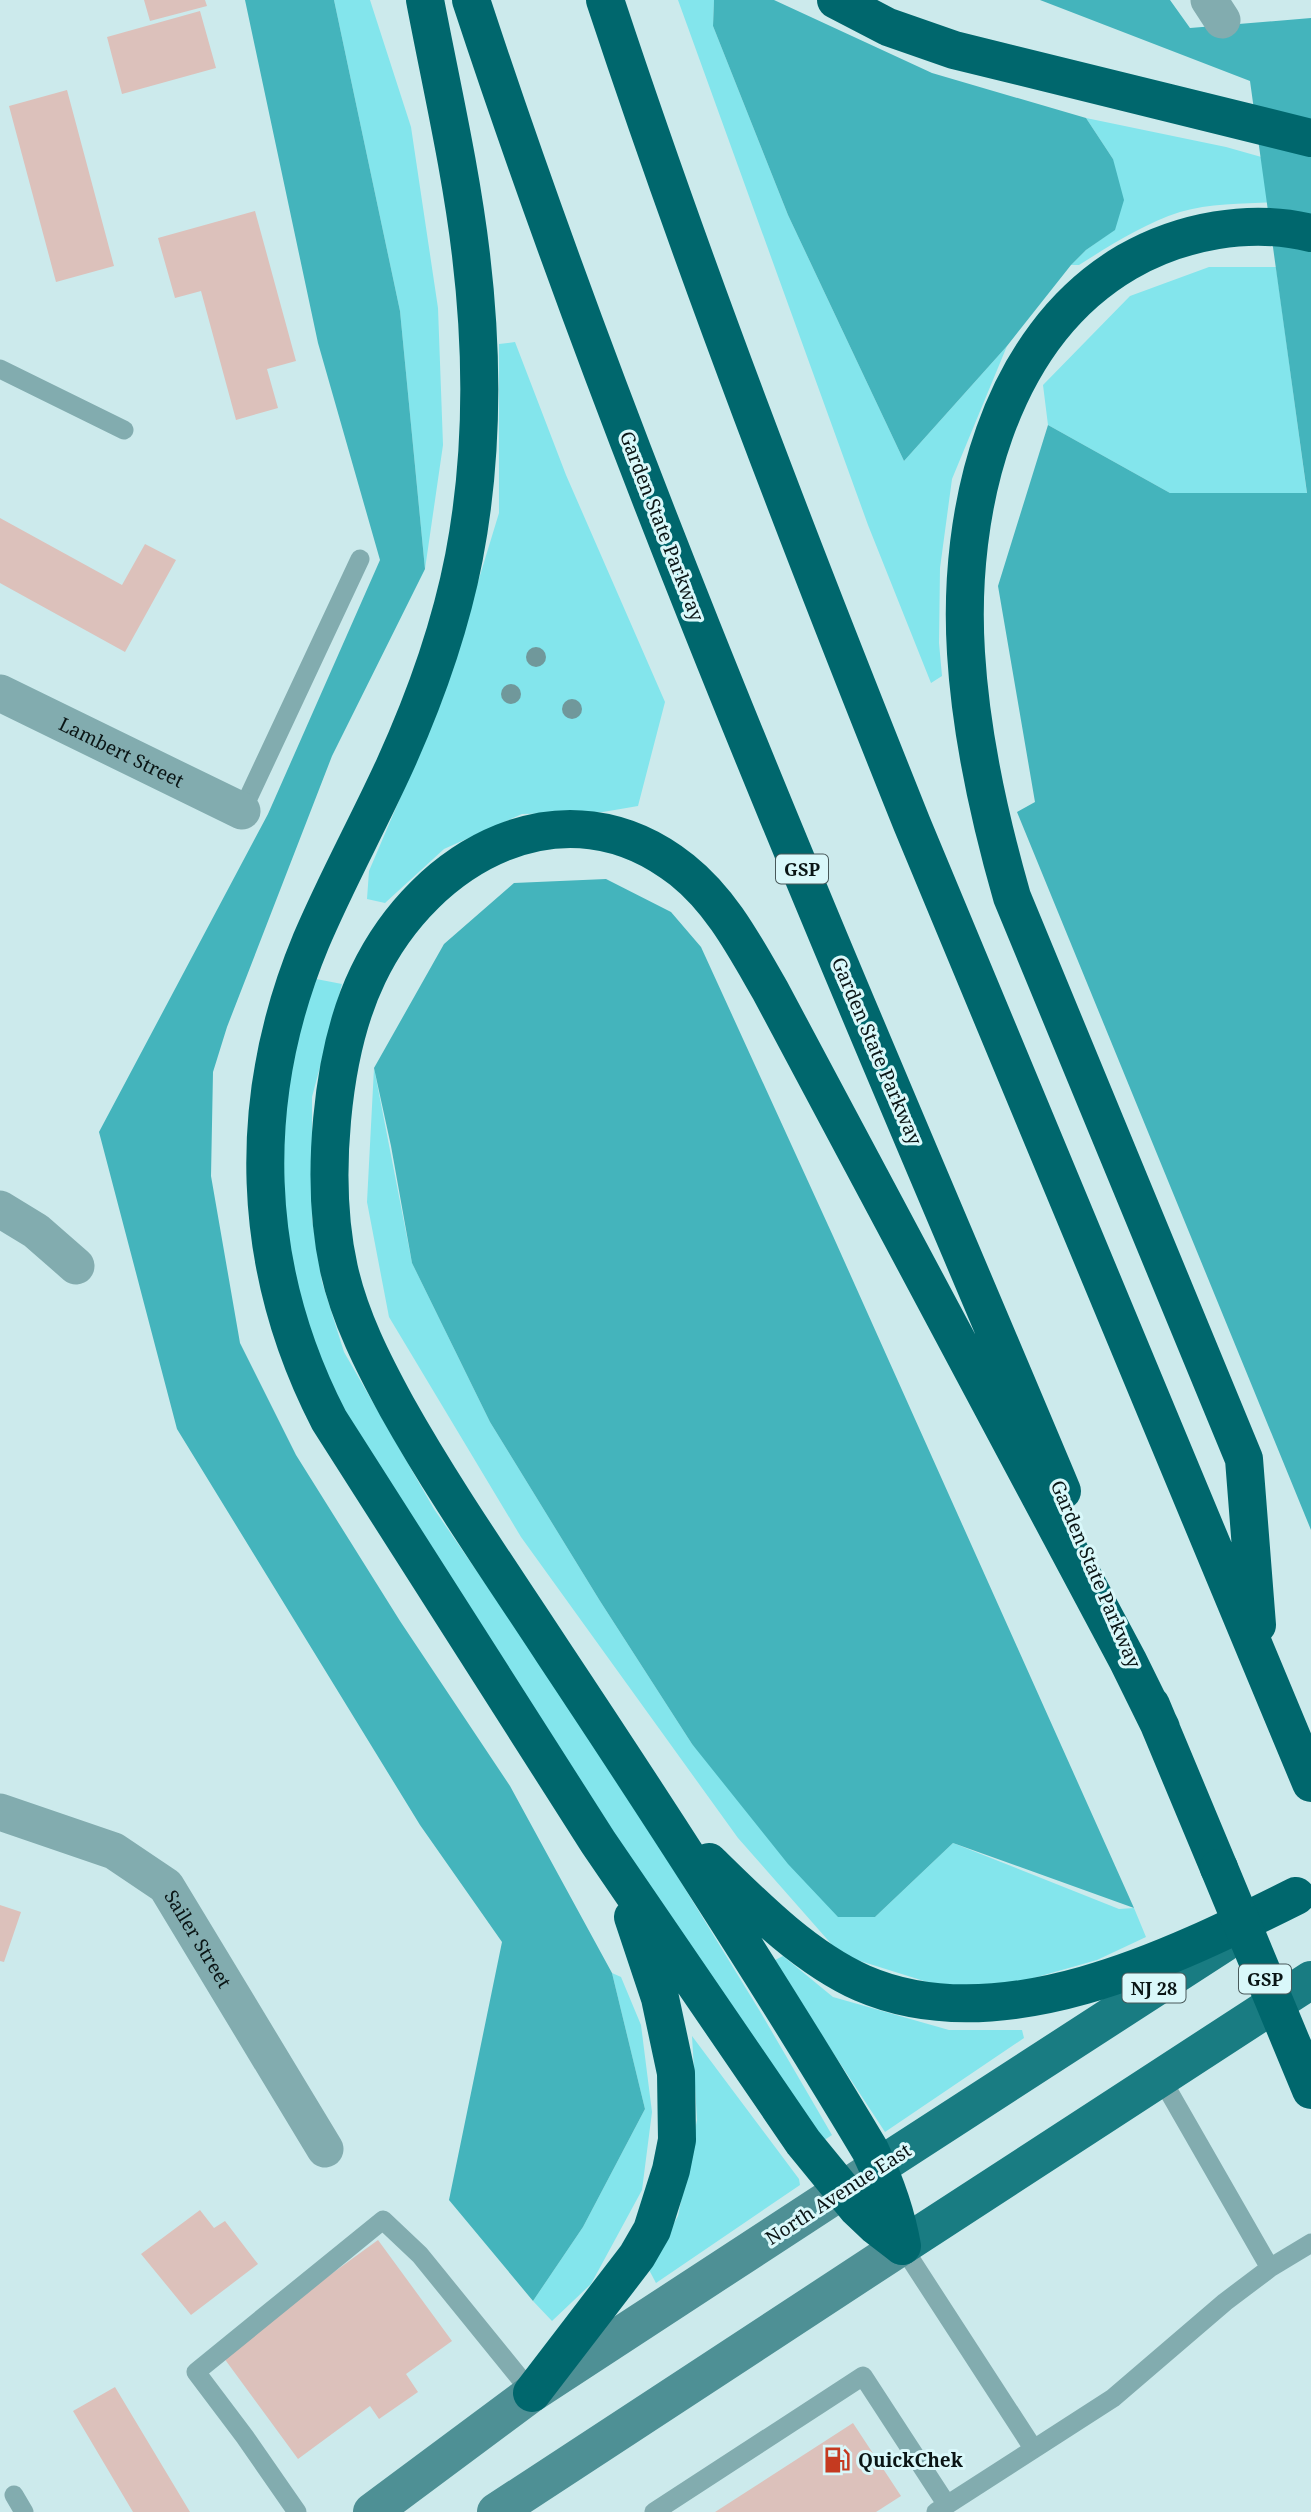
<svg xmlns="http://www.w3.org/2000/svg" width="1311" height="2512" font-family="'Noto Serif',serif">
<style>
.green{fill:#83e5ec}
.forest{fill:#44b4bc}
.building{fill:#dcc1bb}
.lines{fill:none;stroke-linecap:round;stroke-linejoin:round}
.service{stroke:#82acaf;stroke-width:19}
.minor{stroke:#82acaf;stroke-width:37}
.secondary{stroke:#4e9095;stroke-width:38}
.primary{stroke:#197c82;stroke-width:38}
.motorway{stroke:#00676d;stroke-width:38}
.motorway-bridge{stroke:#00676d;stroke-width:38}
.tree{fill:#70989b}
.labels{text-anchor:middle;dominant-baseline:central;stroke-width:6;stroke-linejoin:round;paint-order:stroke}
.shield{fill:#d9f8fa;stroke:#48595a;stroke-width:2}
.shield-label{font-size:18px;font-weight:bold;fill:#0a1515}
.street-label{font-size:19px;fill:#0a1515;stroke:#d9f8fa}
.poi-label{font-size:19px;font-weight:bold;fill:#0a1515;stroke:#d9f8fa;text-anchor:start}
</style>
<rect width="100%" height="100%" fill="#cceaec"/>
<path class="green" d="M334 0H370L411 127 438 308 443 445 425 569 400 311Z
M678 0H714L713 26 788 215 904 461 1007 346 952 479 940 568 939 643 942 676 931 683 868 525Z
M1086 118 1226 147 1311 171 1278 202C1246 204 1211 203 1180 212 1143 224 1111 245 1079 265H1071L1086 250 1114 230 1113 159Z
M1209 267H1276L1307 494 1170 493 1048 425 1043 385 1130 296Z
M515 342 566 475 665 702 638 806 603 812 522 814 444 849 385 903 367 899 369 871 442 700 499 513V344Z
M311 978 342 984 312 1097V1219L322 1282 344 1352 434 1509 555 1685 665 1856 761 2013 832 2135 820 2143 615 1844 338 1411 291 1284 282 1170 289 1061Z
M374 1068 412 1263 490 1422 600 1601 692 1744 875 1917 953 1843 1119 1909 1134 1908 1146 1937 1097 1960 1016 1983 940 1986 841 1955 738 1838 521 1537 389 1317 367 1202Z
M783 1956 833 1997 949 2030H1022L1024 2038 885 2132 773 1961Z
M612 1973 621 1977 641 2025 652 2112 642 2190 591 2284 552 2321 533 2301 583 2227 645 2109Z
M692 2036 799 2179 800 2185 656 2283 648 2268 678 2216 697 2120Z"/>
<path class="forest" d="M245 0H334L400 311 425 569 332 756 227 1027 213 1072 211 1176 240 1343 296 1455 400 1621 510 1786 612 1973 645 2109 583 2227 533 2301 449 2200 502 1942 420 1825 177 1429 99 1132 268 814 380 560 318 343Z
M714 0H774L932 73 1086 118 1113 159 1124 200 1115 230 1086 250 1071 265 1007 346 904 461 788 215 713 26Z
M1040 0H1170L1190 28 1311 18V1530L1017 812 1035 802 998 586 1048 425 1170 493H1307L1250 81Z
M606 879 671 912 701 947 833 1236 1134 1908 953 1843 875 1917H838L788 1864 692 1744 600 1601 490 1422 412 1263 391 1146 374 1068 444 944 514 883Z"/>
<path class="building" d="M144 0H205L207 6 150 21Z
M200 11 216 68 122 94 107 37Z
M67 90 114 266 56 282 9 106Z
M255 211 296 361 267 369 278 408 236 420 201 291 175 298 158 238Z
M0 518 122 585 145 544 176 560 125 652 0 583Z
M0 1905 21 1912 4 1962 0 1961Z
M200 2210 214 2228 225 2221 258 2264 191 2315 141 2254Z
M378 2240 452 2341 406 2374 418 2392 379 2419 370 2406 298 2459 221 2354Z
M115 2387 190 2512H133L73 2411Z
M853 2423 901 2496 876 2512H715Z"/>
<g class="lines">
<path class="service" d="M0 369 124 430
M242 811 360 559
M1161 2078 1270 2268
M902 2246 1033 2448
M14 2495 24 2512
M297 2512 245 2437 196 2372 383 2220 420 2255 532 2393
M654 2512 863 2376 947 2505
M936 2512 1113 2398 1225 2302 1270 2268 1311 2243"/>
<g class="minor">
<path d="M1209 0 1222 20"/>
<path id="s1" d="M0 693 242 811"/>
<path d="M0 1209 36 1231 76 1266"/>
<path id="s2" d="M0 1812 114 1851 166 1886 325 2149"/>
</g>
<path class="secondary" d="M372 2512 532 2393 878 2167
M496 2512 902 2246"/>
<path class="primary" d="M878 2167 1224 1943
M902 2246 1311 1980"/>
<path class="motorway" d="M425 0C441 84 461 170 471 255 483 355 483 458 464 557 450 629 424 701 394 767 367 826 336 882 311 941 245 1100 250 1267 329 1420L598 1842 803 2142 857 2208 876 2226 902 2246
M471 0C638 508 855 998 1062 1491
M605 0C697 278 803 552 912 824L1311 1783
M836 0 888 27 954 50 1311 138
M1257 1625 1244 1459 1012 897C989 817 971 736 966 653 957 512 997 338 1127 262 1181 231 1250 218 1311 233
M1151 1705 1219 1868
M709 1862C754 1906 804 1957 862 1983 1000 2043 1172 1958 1296 1896
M902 2246C896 2211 885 2182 870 2150 769 1981 662 1816 553 1652 500 1571 444 1491 397 1407 373 1363 350 1318 339 1269 320 1183 330 1054 368 975 425 855 565 777 682 870 722 902 745 947 770 990L1128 1661 1161 1728
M532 2393 637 2256 652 2230 671 2170 677 2140 676 2073 660 1998 633 1917"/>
<path class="motorway-bridge" d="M1219 1868 1311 2090"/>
</g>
<g class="tree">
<circle cx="536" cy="657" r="10"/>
<circle cx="511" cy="694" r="10"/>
<circle cx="572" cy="709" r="10"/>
</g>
<defs>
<g id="fuel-bare" transform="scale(2.1)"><path d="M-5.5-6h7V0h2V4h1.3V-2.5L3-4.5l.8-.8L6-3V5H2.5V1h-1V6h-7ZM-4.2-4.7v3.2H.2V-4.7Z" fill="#c53a20" stroke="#d9f8fa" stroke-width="2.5" paint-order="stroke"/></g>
</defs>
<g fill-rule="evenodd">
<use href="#fuel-bare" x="837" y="2460"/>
</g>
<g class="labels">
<g class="shield">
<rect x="776" y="854.5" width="52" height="29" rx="5"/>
<rect x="1239" y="1964.5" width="52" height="29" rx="5"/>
<rect x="1122.5" y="1973.5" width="63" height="29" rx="5"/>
</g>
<g class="shield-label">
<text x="802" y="869">GSP</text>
<text x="1265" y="1979">GSP</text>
<text x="1154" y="1988">NJ 28</text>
</g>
<g class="street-label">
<text transform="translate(662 526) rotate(69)">Garden State Parkway</text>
<text stroke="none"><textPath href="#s1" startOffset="135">Lambert Street</textPath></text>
<text transform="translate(877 1051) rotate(67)">Garden State Parkway</text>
<text transform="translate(1096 1574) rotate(67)">Garden State Parkway</text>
<text stroke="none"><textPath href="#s2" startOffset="245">Sailer Street</textPath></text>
<text transform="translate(838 2194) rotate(-33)">North Avenue East</text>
</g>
<g class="poi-label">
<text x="858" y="2460">QuickChek</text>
</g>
</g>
</svg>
